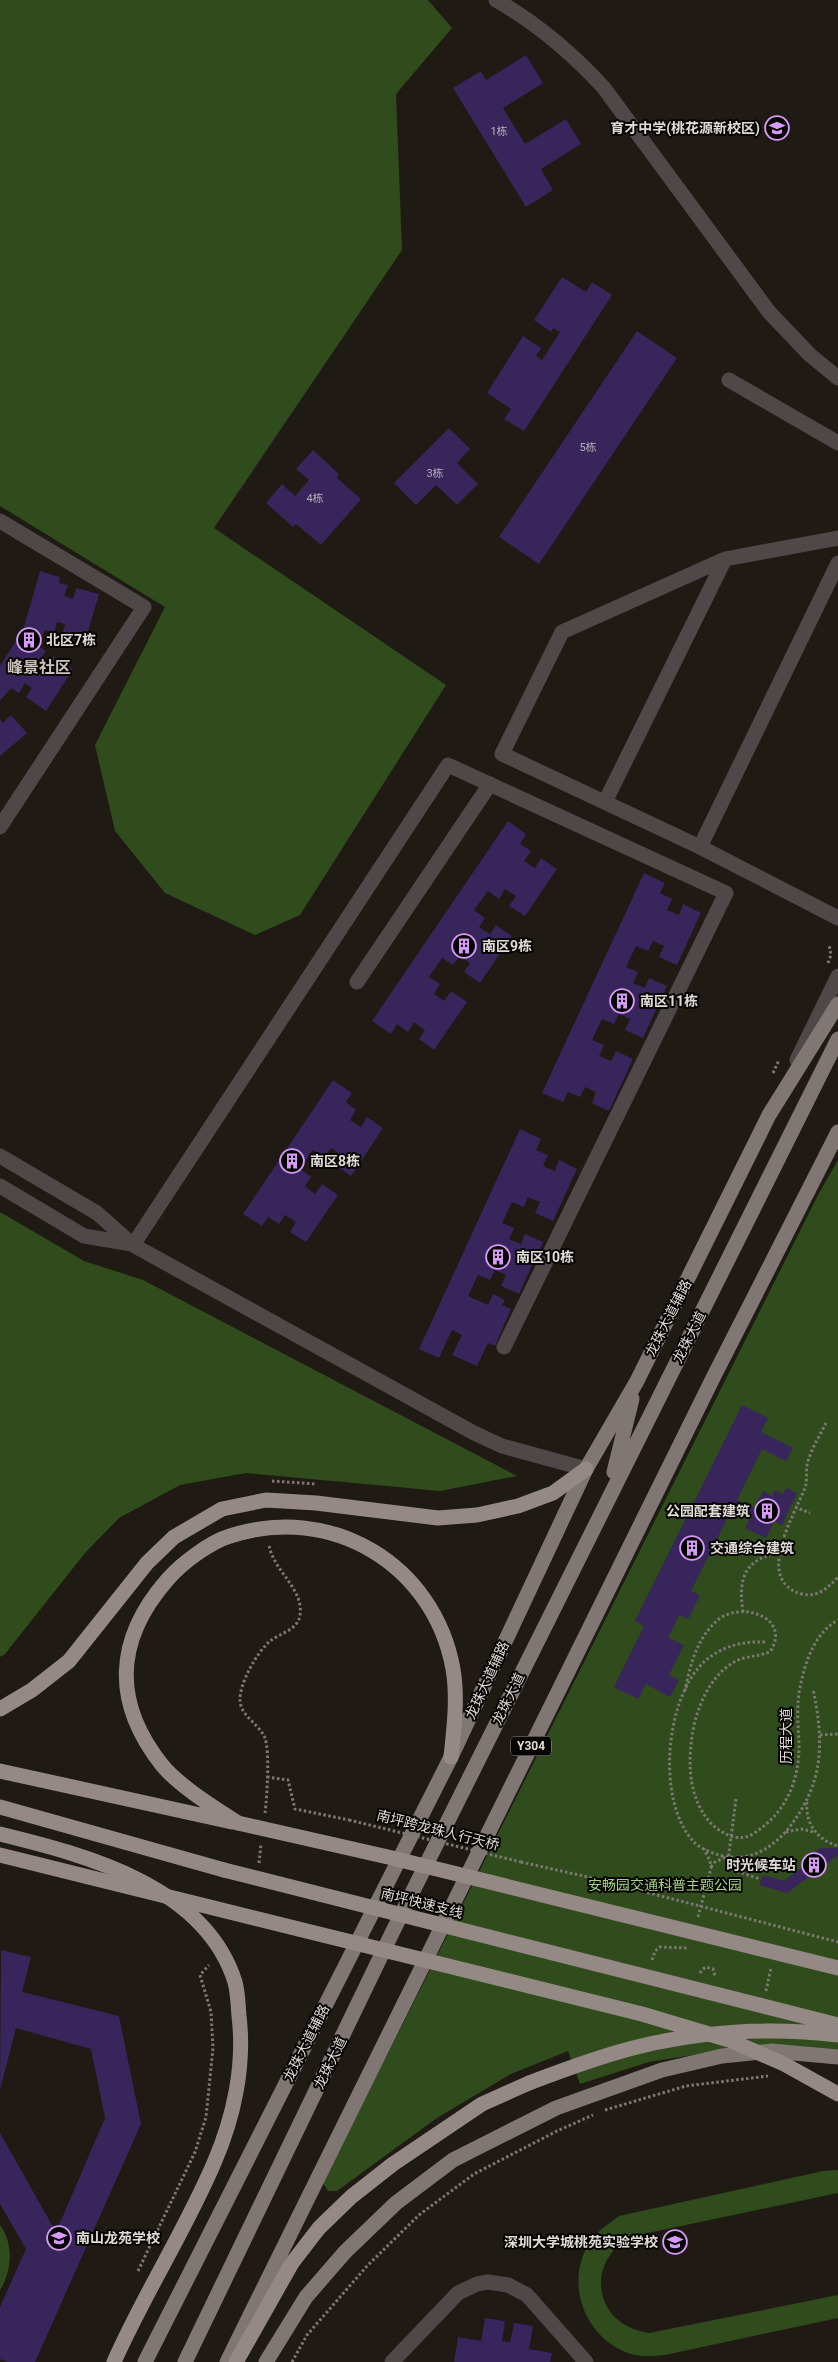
<svg xmlns="http://www.w3.org/2000/svg" width="838" height="2362" font-family="Roboto,'Noto Sans SC',sans-serif">
<style>
.green{fill:#304b1c}
.building{fill:#37255b}
.lines{fill:none;stroke-linecap:round;stroke-linejoin:round}
.path{stroke:#7c7873;stroke-width:3;stroke-dasharray:2.5 2.5;stroke-linecap:butt}
.minor{stroke:#4e4948;stroke-width:15}
.major{stroke:#807774;stroke-width:15}
.highway{stroke:#958986;stroke-width:15}
.path-bridge{stroke:#7c7873;stroke-width:3;stroke-dasharray:2.5 2.5;stroke-linecap:butt}
.highway-bridge{stroke:#958986;stroke-width:15}
.labels{text-anchor:middle;dominant-baseline:central;stroke-width:4;stroke-linejoin:round;paint-order:stroke}
.number-label{font-size:11px;fill:#b5aeb8}
.shield{fill:#070504;stroke:#9e9b98;stroke-width:1}
.shield-label{font-size:12px;font-weight:bold;fill:#dfdbd7}
.poi-label{font-size:14px;font-weight:bold;fill:#dfdbd7;stroke:#070504;text-anchor:start}
.street-label{font-size:14px;fill:#dfdbd7;stroke:#070504}
.park-label{font-size:14px;fill:#a2d482;stroke:#070504}
.quarter-label{font-size:16px;font-weight:bold;fill:#cbc3bb;stroke:#070504}
</style>
<rect width="100%" height="100%" fill="#1f1a14"/>
<path class="green" d="M0 0H428L452 28 396 94 402 250 214 528 446 685 300 915 255 935 165 893 115 831 95 745 165 607 0 506Z
M838 1160V2051L731 2049 649 2062 580 2084 568 2051 511 2074 437 2118 337 2191H328L323 2183 819 1193Z
M0 1212 84 1261 143 1280 517 1476 440 1491 246 1473 180 1485 119 1518 85 1553 5 1654 0 1657Z
M838 2170V2193L629 2237C584 2266 595 2325 649 2333L838 2295V2318L665 2355C653 2356 642 2357 631 2354 583 2339 562 2278 593 2238 600 2229 610 2223 619 2216L823 2171Z
M0 2225C14 2244 12 2271 0 2290Z"/>
<path class="building" d="M526 55 543 83 503 108 525 144 566 119 581 144 541 169 553 190 526 207 453 88 481 71 486 80Z
M562 277 586 292 592 282 612 295 524 431 504 419 511 409 487 393 523 336 541 348 536 356 542 360 560 332 553 328 551 332 534 320Z
M637 331 677 358 539 564 499 537Z
M449 428 470 449 457 463 478 484 457 505 436 485 416 505 394 483Z
M313 450 339 474 337 478 361 499 321 545 296 524 293 527 266 503 282 484 295 496 309 480 296 469Z
M40 571 60 577 59 583 68 585 64 596 73 599 76 588 99 594 85 642 62 635 65 624 57 622 54 633 45 630 38 646 46 651 39 661 47 666 53 656 73 669 46 711 26 697 32 688 25 683 19 693 11 688 0 701V666L23 630Z
M11 715 27 733 0 756V719L3 723Z
M508 821 526 834 520 844 531 851 524 861 535 868 541 858 557 869 525 916 509 906 516 896 505 889 499 899 488 891 474 910 485 918 479 927 490 934 496 925 512 936 480 983 464 972 470 963 460 956 453 965 442 958 429 977 440 984 434 994 444 1001 451 991 467 1002 434 1050 419 1039 425 1030 414 1022 408 1032 397 1024 391 1034 372 1021Z
M644 873 665 883 660 893 672 899 667 910 679 915 683 904 701 913 677 965 659 957 664 946 653 941 648 951 636 946 626 967 638 972 633 983 645 988 649 978 667 986 643 1038 625 1030 630 1019 619 1014 614 1024 602 1019 592 1040 604 1045 599 1056 611 1061 616 1051 633 1059 609 1111 592 1103 596 1092 585 1087 580 1097 568 1092 563 1102 542 1093Z
M333 1080 352 1093 346 1102 356 1110 350 1120 361 1127 367 1117 383 1128 351 1176 335 1165 341 1155 331 1148 324 1158 313 1150 300 1169 311 1177 305 1186 315 1194 322 1184 338 1195 306 1242 290 1232 296 1222 285 1215 279 1224 268 1217 262 1226 243 1214Z
M520 1129 541 1139 536 1150 548 1155 543 1166 555 1171 559 1160 577 1169 553 1221 535 1213 540 1202 528 1197 524 1207 512 1202 502 1223 514 1228 509 1239 521 1244 525 1234 543 1242 519 1294 501 1286 506 1275 495 1270 490 1280 478 1275 468 1296 488 1305 493 1294 505 1300 502 1305 511 1309 495 1346 488 1343 477 1366 452 1355 462 1335 452 1330 439 1358 419 1349Z
M742 1405 768 1418 761 1432 793 1448 786 1461 762 1449 737 1500 754 1508 763 1491 772 1496 775 1490 783 1494 786 1488 797 1493 782 1525 774 1521 766 1538 745 1528 752 1514 734 1505 691 1591 700 1595 688 1619 679 1615 668 1638 684 1645 669 1675 679 1680 670 1697 646 1684 638 1699 614 1687 644 1626 635 1621Z
M820 1848H838V1855L787 1893 759 1885 763 1875 784 1881 817 1856 816 1851Z
M1 1950 31 1957 22 1992 119 2016 141 2124 35 2362H8L0 2359V2307L26 2249 0 2204V2133L56 2232 105 2118 91 2049 16 2028 0 2090Z
M485 2318 505 2321 502 2341 510 2342 514 2323 533 2326 529 2349 552 2353 550 2362H454L458 2337 481 2341Z"/>
<g class="lines">
<path class="path" d="M828 963 831 955 829 944
M773 1073 779 1060
M826 1423C820 1435 812 1448 808 1461 805 1469 808 1479 805 1488 795 1514 753 1581 802 1594 817 1598 829 1587 838 1577
M272 1481 316 1484
M795 1507 810 1513
M743 1612C738 1579 744 1559 779 1553
M765 1642C743 1641 722 1646 705 1661 665 1697 656 1800 693 1841 701 1850 718 1856 730 1857 755 1860 777 1844 791 1825 824 1781 824 1742 813 1689
M685 1691C690 1665 697 1637 719 1619 743 1601 792 1618 770 1652 761 1655 753 1656 744 1658 713 1667 696 1707 692 1736 688 1765 689 1796 708 1820 717 1831 736 1843 751 1835 784 1816 800 1782 799 1743 798 1723 796 1703 801 1683 806 1659 816 1632 838 1620
M820 1735 838 1734
M267 1777 288 1780 295 1809 349 1820
M736 1799 727 1868 760 1879
M807 1802C805 1823 817 1840 838 1846
M265 1813C267 1797 270 1753 265 1738 259 1724 241 1716 240 1701 239 1684 257 1652 270 1641 280 1633 298 1630 300 1615 304 1588 272 1570 269 1544
M786 1832 801 1829 814 1832
M521 1862 588 1877 838 1942
M259 1863 261 1844
M711 1867 715 1862 726 1857
M698 1917 711 1868 710 1861 704 1849
M652 1960 655 1951 660 1947 687 1948
M700 1973 703 1969 706 1967 713 1969 715 1976
M766 1991 771 1968
M605 2110 686 2086 768 2076
M138 2271 195 2152 206 2117 213 2048 211 2012 200 1975 209 1965
M292 2362 307 2335 367 2266 419 2215 474 2174 557 2131 593 2115"/>
<path class="minor" d="M496 0C538 24 572 53 604 88L769 312 810 355 838 378
M729 380 838 443
M0 521 144 607 0 827
M838 563 700 847 838 918
M605 802 725 559
M700 847 502 754 562 632 725 559 838 538
M357 982 490 784
M797 1060 838 976
M0 1156 97 1213 133 1245 474 1433 502 1446 586 1469
M0 1186 84 1236 132 1244
M133 1245 448 765 726 893 504 1347
M392 2362 458 2293 477 2284 488 2282 508 2285 527 2295 586 2362"/>
<path class="major" d="M614 1472 632 1399
M145 2362 451 1757 586 1469 637 1381 769 1115 838 1004
M185 2362 393 1931 838 1039
M227 2362 713 1378 838 1132
M266 2362 306 2297 345 2252 396 2203 453 2160 556 2108 662 2070 722 2056 772 2051 838 2057"/>
<path class="highway" d="M0 1709 32 1690 69 1661 147 1563 174 1537 222 1509 266 1500 316 1503 438 1518 477 1515 518 1506 553 1493 586 1469
M0 1771 232 1822
M0 1807 224 1870
M238 1823C215 1808 179 1786 162 1765 112 1702 115 1639 168 1579 182 1563 210 1542 230 1536 331 1503 434 1564 453 1669 458 1698 454 1728 451 1757
M0 1834C86 1855 205 1886 235 1982 238 1993 238 2005 239 2016 245 2065 234 2117 214 2163 185 2231 144 2294 114 2362
M236 2362 292 2263 319 2228 351 2197 393 2164 482 2104 529 2083"/>
<path class="path-bridge" d="M349 1820 521 1862"/>
<path class="highway-bridge" d="M238 1823 388 1857 838 1968
M0 1855 642 2014 729 2040 784 2064 838 2094
M224 1870 838 2025
M529 2083C563 2070 598 2057 633 2048 699 2031 771 2027 838 2035"/>
</g>
<defs>
<g id="school-ring" transform="scale(1.25)"><circle r="9.5" fill="#070504" stroke="#d89af8" stroke-width="1.5"/><path d="M0-5L7-2L0 1L-7-2ZM-4 1L0 2.5L4 1V4Q0 6-4 4Z" fill="#d89af8"/></g>
<g id="building-ring" transform="scale(1.25)"><circle r="9.5" fill="#070504" stroke="#d89af8" stroke-width="1.5"/><path d="M-4-6H4V6H1V3H-1V6H-4ZM-2.5-4.3h1.7v1.8h-1.7ZM.8-4.3h1.7v1.8H.8ZM-2.5-1h1.7V.8h-1.7ZM.8-1h1.7V.8H.8Z" fill="#d89af8"/></g>
</defs>
<g fill-rule="evenodd">
<use href="#school-ring" x="777" y="128"/>
<use href="#building-ring" x="29" y="640"/>
<use href="#building-ring" x="464" y="946"/>
<use href="#building-ring" x="622" y="1001"/>
<use href="#building-ring" x="292" y="1161"/>
<use href="#building-ring" x="498" y="1257"/>
<use href="#building-ring" x="767" y="1511"/>
<use href="#building-ring" x="692" y="1548"/>
<use href="#building-ring" x="814" y="1865"/>
<use href="#school-ring" x="59" y="2238"/>
<use href="#school-ring" x="675" y="2242"/>
</g>
<g class="labels">
<g class="number-label">
<text x="499" y="131">1栋</text>
<text x="588" y="447">5栋</text>
<text x="435" y="473">3栋</text>
<text x="315" y="498">4栋</text>
</g>
<rect class="shield" x="511" y="1736.5" width="40" height="19" rx="4"/>
<g class="shield-label">
<text x="531" y="1746">Y304</text>
</g>
<g class="poi-label">
<text x="760" y="128" text-anchor="end">育才中学(桃花源新校区)</text>
<text x="46" y="640">北区7栋</text>
<text x="482" y="946">南区9栋</text>
<text x="640" y="1001">南区11栋</text>
<text x="310" y="1161">南区8栋</text>
<text x="516" y="1257">南区10栋</text>
<text x="750" y="1511" text-anchor="end">公园配套建筑</text>
<text x="710" y="1548">交通综合建筑</text>
<text x="796" y="1865" text-anchor="end">时光候车站</text>
<text x="76" y="2238">南山龙苑学校</text>
<text x="658" y="2242" text-anchor="end">深圳大学城桃苑实验学校</text>
</g>
<g class="street-label">
<text transform="translate(668 1318) rotate(-63)">龙珠大道辅路</text>
<text transform="translate(689 1337) rotate(-63)">龙珠大道</text>
<text transform="translate(487 1680) rotate(-65)">龙珠大道辅路</text>
<text transform="translate(508 1699) rotate(-64)">龙珠大道</text>
<text transform="translate(786 1736) rotate(-90)">历程大道</text>
<text transform="translate(438 1830) rotate(14)">南坪跨龙珠人行天桥</text>
<text transform="translate(422 1903) rotate(14)">南坪快速支线</text>
<text transform="translate(306 2043) rotate(-63)">龙珠大道辅路</text>
<text transform="translate(330 2063) rotate(-64)">龙珠大道</text>
</g>
<g class="park-label">
<text x="665" y="1885">安畅园交通科普主题公园</text>
</g>
<g class="quarter-label">
<text x="39" y="667">峰景社区</text>
</g>
</g>
</svg>
